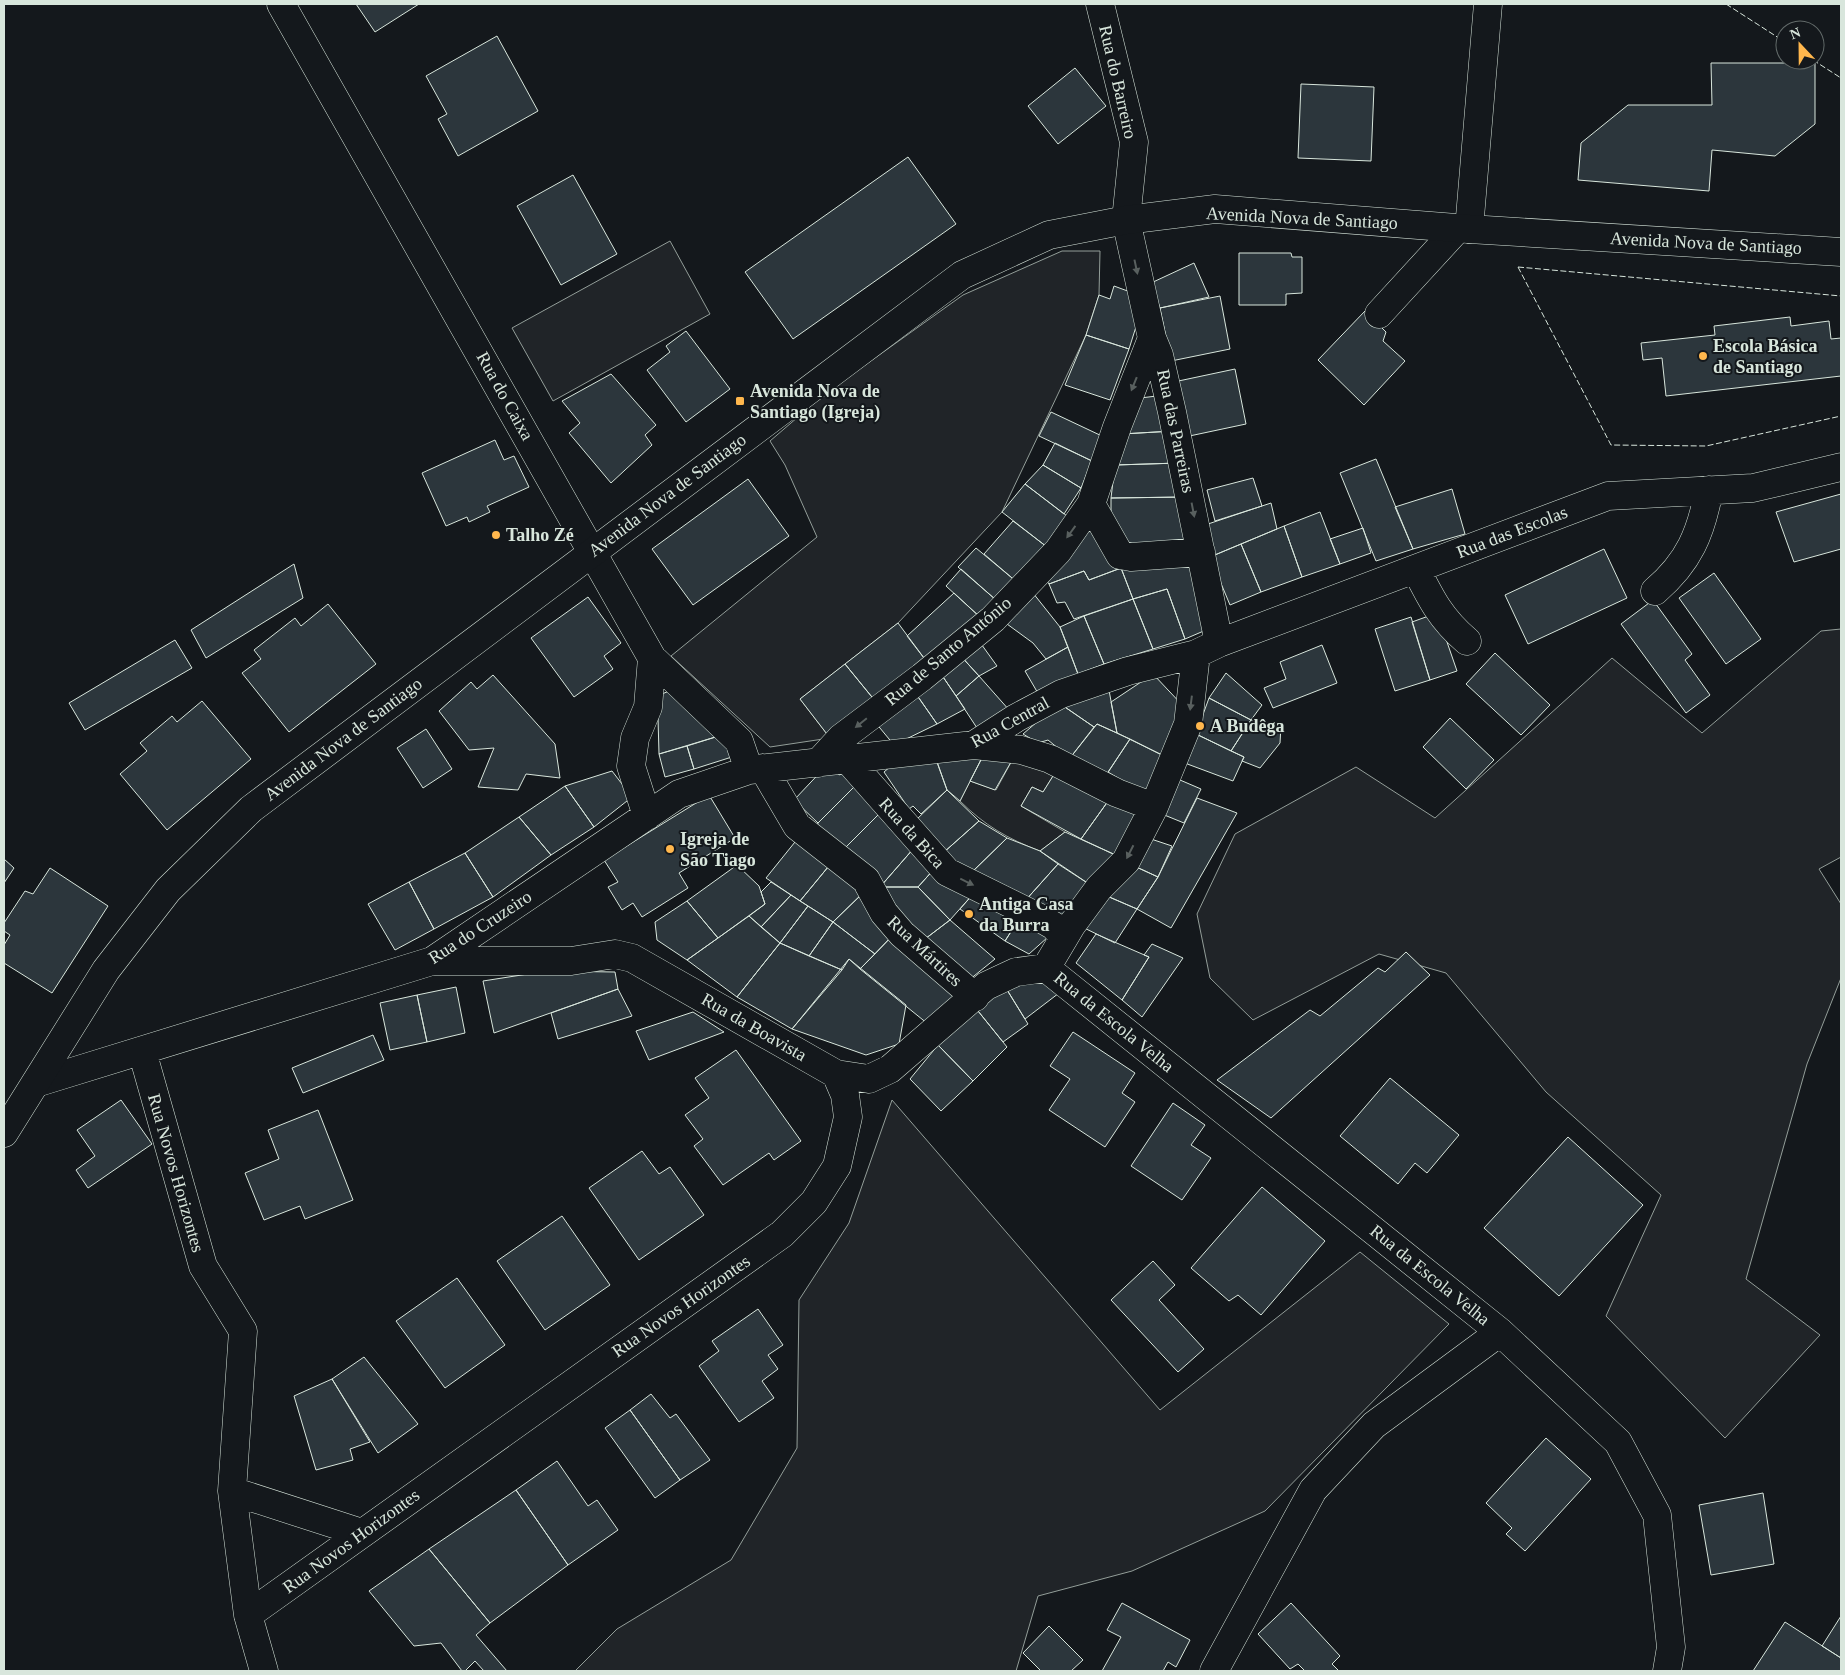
<svg xmlns="http://www.w3.org/2000/svg" width="1845" height="1675" font-family="'Times New Roman',serif">
<style>
.green{fill:#202428;stroke:#939e99}
.building{fill:#2c363c;stroke:#d8e6dc}
.lines{fill:none;stroke-linecap:round;stroke-linejoin:round}
.minor-casing{stroke:#d8e6dc;stroke-width:29}
.tertiary-casing{stroke:#d8e6dc;stroke-width:29}
.minor{stroke:#14181c;stroke-width:28}
.tertiary{stroke:#14181c;stroke-width:28}
.fence{stroke:#d8e6dc;stroke-width:1;stroke-dasharray:6 2.5;stroke-linecap:butt}
.oneway{fill:#59605f}
.poi-dot{fill:#ffb74d;stroke:#14181c;stroke-width:2}
.labels{text-anchor:middle;dominant-baseline:central;stroke-width:4;stroke-linejoin:round;paint-order:stroke}
.street-label{font-size:18px;fill:#d8e6dc;stroke:#14181c}
.poi-label{font-size:18px;font-weight:bold;fill:#d8e6dc;stroke:#14181c;text-anchor:start}
</style>
<rect width="100%" height="100%" fill="#14181c"/>
<path class="green" d="M670 241 710 314 553 401 512 328Z
M1062 251H1100L1099 295 1086 335 1002 512 898 623 800 699 830 738 770 747 671 656 817 537 785 465 770 441 826 393 963 295Z
M1841 629V857L1819 869 1841 904V978L1807 1064 1746 1279 1820 1335 1725 1438 1606 1316 1661 1195 1546 1092 1446 973 1379 954 1253 1020 1210 978 1197 914 1235 834 1356 767 1435 818 1612 658 1702 733 1821 631Z
M1015 755 1058 768 1043 792 1032 787 1021 806 1065 832 1040 851C1008 839 984 825 960 801L970 781 996 790Z
M892 1100 1160 1410 1360 1252 1449 1324 1265 1511 1132 1571 1038 1596 1016 1671H575L617 1629 731 1560 797 1448 799 1300 849 1223Z"/>
<path class="building" d="M356 4H419L375 32Z
M497 36 538 111 458 156 438 119 447 114 426 76Z
M1711 63H1815V124L1775 156 1712 150 1709 191 1578 180 1581 143 1628 105H1712Z
M1075 68 1106 106 1058 144 1028 106Z
M1301 84 1374 87 1371 161 1298 158Z
M908 157 956 224 793 339 745 272Z
M573 175 617 254 561 285 517 206Z
M1239 253H1291L1292 257H1302V293L1286 294V305H1239Z
M1194 263 1209 297 1160 308 1151 283Z
M1114 286 1133 293 1140 314 1129 349 1086 335 1099 295 1110 299Z
M1220 296 1230 349 1171 361 1160 308Z
M1365 311 1386 332 1383 341 1405 361 1364 405 1318 360Z
M1790 317 1791 326 1829 321 1831 339 1841 338V376L1666 396 1662 358 1643 360 1641 343 1715 335 1714 326Z
M686 331 730 389 686 422 647 370 670 352 666 346Z
M1086 335 1129 349 1110 400 1065 385Z
M1235 369 1246 424 1180 438 1169 383Z
M611 374 656 425 645 435 652 445 611 483 569 433 580 423 562 401Z
M1165 395 1173 431 1122 434 1132 399Z
M1051 412 1104 437 1092 461 1039 436Z
M1173 431 1179 463 1115 465 1122 434Z
M495 440 504 460 514 456 529 487 487 506 490 512 469 522 467 517 446 526 422 473Z
M1055 443 1092 461 1081 488 1043 465Z
M1376 459 1413 549 1376 561 1340 473Z
M1179 463 1185 497 1111 498 1115 465Z
M1043 465 1081 488 1064 514 1025 484Z
M1253 478 1262 506 1215 521 1207 490Z
M748 479 789 536 693 605 652 549Z
M1025 484 1071 519 1047 547 1002 512Z
M1452 489 1465 534 1413 549 1395 507Z
M1841 494V549L1794 562 1776 512Z
M1185 497 1193 545 1120 549 1111 520V498Z
M1271 503 1277 529 1210 557 1202 526Z
M1320 512 1340 564 1302 577 1284 526Z
M1013 521 1047 547 1018 583 984 554Z
M1098 523 1121 568 1089 580 1084 571 1049 584 1046 580 1076 542Z
M1284 526 1302 577 1261 592 1241 544Z
M1363 528 1371 553 1340 564 1330 539Z
M1241 544 1261 592 1230 605 1210 557Z
M976 548 1018 583 996 600 958 567Z
M1604 549 1627 598 1528 644 1505 595Z
M1192 561 1206 630 1185 639 1167 589 1133 599 1121 568Z
M294 564 303 598 206 658 191 630Z
M1121 568 1133 599 1074 619 1065 602 1057 603 1049 584 1084 571 1089 580Z
M961 569 996 600 981 618 946 586Z
M1714 573 1761 639 1726 664 1679 598Z
M1167 589 1185 639 1153 649 1133 599Z
M954 593 981 618 927 662 907 636Z
M1033 593 1060 627 1068 647 1046 659 1033 643 1007 624Z
M588 597 621 643 604 656 613 669 574 697 531 638Z
M1133 599 1153 649 1104 664 1084 616Z
M1653 600 1692 654 1685 660 1710 695 1686 713 1621 624Z
M328 604 376 664 289 732 242 673 261 659 254 650 295 618 301 626Z
M1437 613 1457 671 1430 680 1412 622Z
M1084 616 1104 664 1078 674 1060 627Z
M1411 617 1430 680 1395 691 1375 629Z
M898 623 927 662 876 702 845 664Z
M175 640 192 668 85 730 69 703Z
M979 641 997 666 979 676 959 654Z
M1322 645 1337 683 1273 708 1264 688 1286 679 1280 662Z
M1068 647 1078 674 1039 695 1025 671Z
M1495 653 1550 705 1521 735 1466 684Z
M959 654 979 676 956 696 939 671Z
M845 664 876 702 830 738 800 699Z
M939 671 965 709 937 724 914 691Z
M1226 673 1262 705 1251 720 1209 698Z
M1153 674 1185 708 1164 756 1117 733 1111 702Z
M493 675 555 744 560 778 526 774 518 790 478 787 494 748 469 750 439 711 471 682 477 689Z
M979 676 1010 711 977 728 956 696Z
M1108 685 1117 733 1097 724 1094 727 1059 703Z
M669 691 722 735 659 754 658 718 662 694Z
M914 691 937 724 894 745 875 722Z
M1209 698 1251 720 1231 751 1196 734Z
M202 701 251 759 167 830 120 774 147 751 140 743 172 716 177 722Z
M1059 703 1094 727 1070 758 1048 740 1038 743 1023 734Z
M1450 718 1494 760 1466 789 1423 747Z
M1251 720 1281 725 1280 743 1260 768 1242 761 1244 757 1231 751Z
M1097 724 1130 739 1105 777 1070 758Z
M426 729 452 769 423 788 397 748Z
M1196 734 1244 757 1233 781 1182 762Z
M722 735 735 756 694 769 687 746Z
M1130 739 1164 756 1147 796 1108 772Z
M687 746 694 769 665 777 659 754Z
M985 752 960 801 947 790 937 762Z
M985 752 1015 755 995 790 970 781Z
M898 760 937 762 947 790 921 814 913 806 909 809 884 772Z
M828 764 839 775 846 771 857 784 818 823 794 800Z
M1058 768 1111 797 1081 839 1021 806 1032 787 1043 792Z
M612 771 632 797 594 827 565 786Z
M1173 777 1201 789 1184 823 1157 812Z
M857 784 883 810 845 848 816 830 818 823Z
M565 786 594 827 551 855 519 817Z
M947 790 979 821 943 853 915 821Z
M709 795 735 838 679 873 688 888 642 917 633 903 622 910 608 887 618 882 604 860Z
M1111 797 1147 811 1122 858 1081 839Z
M1197 798 1237 813 1171 928 1137 909 1158 877Z
M883 810 914 848 880 887 845 848Z
M519 817 551 855 493 897 465 853Z
M979 821 1007 838 970 874 943 853Z
M1065 832 1122 858 1092 886 1040 851Z
M799 837 833 861 800 901 766 878Z
M1145 837 1172 846 1158 877 1132 865Z
M1007 838 1040 851 1058 864 1024 902 970 874Z
M914 848 935 868 918 887H880Z
M465 853 493 897 434 929 409 882Z
M4 859 14 868 4 883Z
M833 861 864 892 833 922 800 901Z
M1058 864 1092 886 1069 923 1024 902Z
M737 865 759 886 765 904 718 938 687 901Z
M1132 865 1158 877 1137 909 1100 893Z
M50 868 108 906 52 993 4 963V945L10 935 4 931V923L25 891 33 894Z
M935 868 974 893 950 920 918 887Z
M409 882 434 929 395 950 368 904Z
M771 882 791 895 761 927 749 916 765 904 761 892Z
M880 887H918L950 920 921 942Z
M864 892 894 934 875 954 833 922Z
M974 893 1021 916 1005 941 960 909Z
M1100 893 1137 909 1115 943 1076 924Z
M791 895 808 906 780 943 761 927Z
M687 901 718 938 687 960 657 940 655 922Z
M808 906 833 922 809 956 780 943Z
M749 916 780 943 737 997 687 960Z
M1021 916 1048 937 1029 954 1005 941Z
M950 920 995 959 969 980 921 942Z
M833 922 875 954 860 969 849 959 842 970 809 956Z
M894 934 964 991 928 1024 860 969Z
M1096 934 1149 957 1122 1000 1076 963Z
M780 943 842 970 792 1029 737 997Z
M1152 944 1183 958 1142 1017 1122 1000 1149 957 1144 955Z
M1406 952 1430 975 1271 1118 1217 1080 1310 1010 1320 1016 1378 968 1385 972Z
M849 959 906 1005 899 1044 866 1055 792 1029Z
M547 971 615 972 618 989 494 1033 483 981Z
M1044 979 1063 990 1025 1019 1004 985Z
M1004 985 1028 1024 1003 1042 974 1006Z
M456 987 465 1033 427 1042 417 995Z
M618 989 632 1016 558 1039 551 1013Z
M417 995 427 1042 390 1050 380 1003Z
M974 1006 1007 1047 973 1081 938 1045Z
M693 1012 724 1032 649 1060 636 1031Z
M1073 1032 1135 1073 1122 1093 1135 1102 1105 1147 1049 1110 1070 1079 1050 1066Z
M373 1035 384 1060 303 1093 292 1068Z
M938 1045 973 1081 941 1111 910 1079Z
M736 1050 801 1141 774 1160 769 1153 723 1185 694 1146 703 1139 685 1115 709 1098 695 1078Z
M1390 1078 1459 1135 1427 1173 1415 1163 1398 1184 1340 1136Z
M121 1100 152 1144 88 1188 76 1170 95 1156 77 1130Z
M1173 1103 1205 1125 1191 1145 1211 1158 1182 1200 1131 1166Z
M318 1110 353 1200 305 1219 300 1206 264 1220 245 1173 279 1159 268 1130Z
M1568 1137 1643 1205 1559 1296 1484 1228Z
M642 1151 659 1174 670 1167 704 1215 639 1260 589 1188Z
M1262 1187 1325 1241 1261 1315 1238 1295 1229 1301 1191 1268Z
M562 1216 610 1285 545 1330 497 1261Z
M1153 1261 1175 1285 1159 1300 1204 1349 1178 1372 1111 1300Z
M457 1278 505 1345 445 1388 396 1321Z
M758 1309 783 1345 768 1355 778 1369 762 1381 774 1398 739 1422 699 1366 719 1351 712 1341Z
M364 1357 418 1424 378 1453 332 1379Z
M332 1379 370 1442 350 1449 353 1460 316 1470 294 1396Z
M651 1394 670 1418 676 1414 710 1460 680 1480 630 1410Z
M630 1410 680 1480 655 1498 605 1428Z
M1546 1438 1591 1479 1525 1551 1506 1534 1512 1528 1486 1503Z
M557 1461 588 1506 597 1500 618 1530 568 1565 516 1490Z
M516 1490 568 1565 490 1623 429 1549Z
M1763 1493 1774 1564 1711 1575 1699 1505Z
M429 1549 490 1623 476 1635 507 1671H484L475 1661 465 1671H462L441 1643 414 1646 369 1591Z
M1122 1603 1190 1640 1176 1667 1168 1662 1163 1671H1102L1121 1637 1107 1630Z
M1291 1603 1340 1656 1332 1664 1339 1671H1305L1298 1664 1290 1669 1258 1634Z
M1841 1616V1658L1822 1646Z
M1785 1622 1841 1658V1671H1753Z
M1049 1626 1083 1660 1071 1671H1041L1023 1653Z"/>
<g class="lines">
<g class="minor-casing">
<path id="minor" d="M281 4 652 658 739 741 749 770
M1100 4 1134 142 1126 220 1152 338 1159 355 1172 412 1219 643
M1469 229 1488 4
M1379 314 1458 228
M1091 504 1120 555 1131 557 1201 552
M1416 569C1431 599 1441 619 1467 641
M1655 591C1689 562 1701 533 1709 490
M974 745 1021 750 1050 759 1117 793 1154 807
M848 760 947 872 1042 919 1054 926 1064 937
M818 763 841 738 922 677 993 619 1058 551 1091 504 1117 427 1152 338
M763 768 797 826 866 880 884 913 902 934 975 997
M647 816 631 766 635 738 648 707 652 658
M432 961H571L615 954 632 958 836 1074 869 1079 890 1069 986 986 1016 972 1046 968
M1046 968 1500 1332 1618 1442 1657 1515 1671 1647 1667 1671
M1046 968 1071 926 1099 888 1126 861 1154 807 1188 724 1196 654
M142 1051 203 1266 243 1331 232 1491 248 1615 264 1671
M36 1083 432 961 679 794 749 770 974 745 1016 718 1061 694 1128 671 1196 654 1219 643 1608 496 1753 488 1841 467
M232 1491 362 1533
M248 1615 782 1234 814 1202 837 1166 848 1117 845 1095 836 1074
M1214 1671 1313 1490 1374 1425 1500 1332"/>
</g>
<g class="tertiary-casing">
<path id="tertiary" d="M4 1133 106 970 168 890 251 809 962 275 1049 235 1126 220 1215 209 1469 229 1841 252"/>
</g>
<use href="#minor" class="minor"/>
<use href="#tertiary" class="tertiary"/>
<path class="fence" d="M1726 4 1785 42
M1813 60 1841 78
M1518 267 1611 445 1706 446 1841 416
M1518 267 1841 296"/>
</g>
<defs><path id="oneway-solid" d="M-6-.8H1V-3.2L6.5 0L1 3.2V.8H-6Z" transform="scale(1.25)"/></defs>
<g class="oneway">
<use href="#oneway-solid" transform="translate(1136 267) rotate(78)"/>
<use href="#oneway-solid" transform="translate(1134 384) rotate(112)"/>
<use href="#oneway-solid" transform="translate(1193 510) rotate(79)"/>
<use href="#oneway-solid" transform="translate(1071 532) rotate(126)"/>
<use href="#oneway-solid" transform="translate(1191 703) rotate(97)"/>
<use href="#oneway-solid" transform="translate(861 723) rotate(141)"/>
<use href="#oneway-solid" transform="translate(1130 852) rotate(117)"/>
<use href="#oneway-solid" transform="translate(967 882) rotate(26)"/>
</g>
<g class="poi-dot">
<circle cx="1703" cy="356" r="5"/>
<rect x="735" y="396" width="10" height="10" rx="2.5"/>
<circle cx="496" cy="535" r="5"/>
<circle cx="1200" cy="726" r="5"/>
<circle cx="670" cy="849" r="5"/>
<circle cx="969" cy="914" r="5"/>
</g>
<g class="labels">
<g class="street-label">
<text transform="translate(1118 82) rotate(77)">Rua do Barreiro</text>
<text transform="translate(1302 218) rotate(3)">Avenida Nova de Santiago</text>
<text transform="translate(1706 243) rotate(3)">Avenida Nova de Santiago</text>
<text transform="translate(505 396) rotate(61)">Rua do Caixa</text>
<text transform="translate(1176 431) rotate(78)">Rua das Parreiras</text>
<text transform="translate(667 495) rotate(-37)">Avenida Nova de Santiago</text>
<text transform="translate(1512 532) rotate(-21)">Rua das Escolas</text>
<text transform="translate(948 651) rotate(-40)">Rua de Santo António</text>
<text transform="translate(1010 722) rotate(-29)">Rua Central</text>
<text transform="translate(343 739) rotate(-37)">Avenida Nova de Santiago</text>
<text transform="translate(912 833) rotate(48)">Rua da Bica</text>
<text transform="translate(480 927) rotate(-33)">Rua do Cruzeiro</text>
<text transform="translate(925 951) rotate(43)">Rua Mártires</text>
<text transform="translate(1114 1022) rotate(39)">Rua da Escola Velha</text>
<text transform="translate(754 1027) rotate(30)">Rua da Boavista</text>
<text transform="translate(176 1173) rotate(74)">Rua Novos Horizontes</text>
<text transform="translate(1430 1275) rotate(39)">Rua da Escola Velha</text>
<text transform="translate(681 1306) rotate(-35)">Rua Novos Horizontes</text>
<text transform="translate(351 1541) rotate(-36)">Rua Novos Horizontes</text>
</g>
<g class="poi-label">
<text x="1713" y="346">Escola Básica<tspan x="1713" dy="21">de Santiago</tspan></text>
<text x="750" y="391">Avenida Nova de<tspan x="750" dy="21">Santiago (Igreja)</tspan></text>
<text x="506" y="535">Talho Zé</text>
<text x="1210" y="726">A Budêga</text>
<text x="680" y="839">Igreja de<tspan x="680" dy="21">São Tiago</tspan></text>
<text x="979" y="904">Antiga Casa<tspan x="979" dy="21">da Burra</tspan></text>
</g>
</g>
<rect width="1845" height="1675" fill="none" stroke="#d8e6dc" stroke-width="10"/>
<g transform="translate(1800 45) rotate(338)"><circle r="24" fill="#14181c" stroke="#626a69"/>
<path d="M0-4L9 19L0 12L-9 19Z" fill="#ffb74d"/>
<text y="-8" font-size="14" font-weight="bold" text-anchor="middle" fill="#d8e6dc">N</text>
</g>
</svg>
